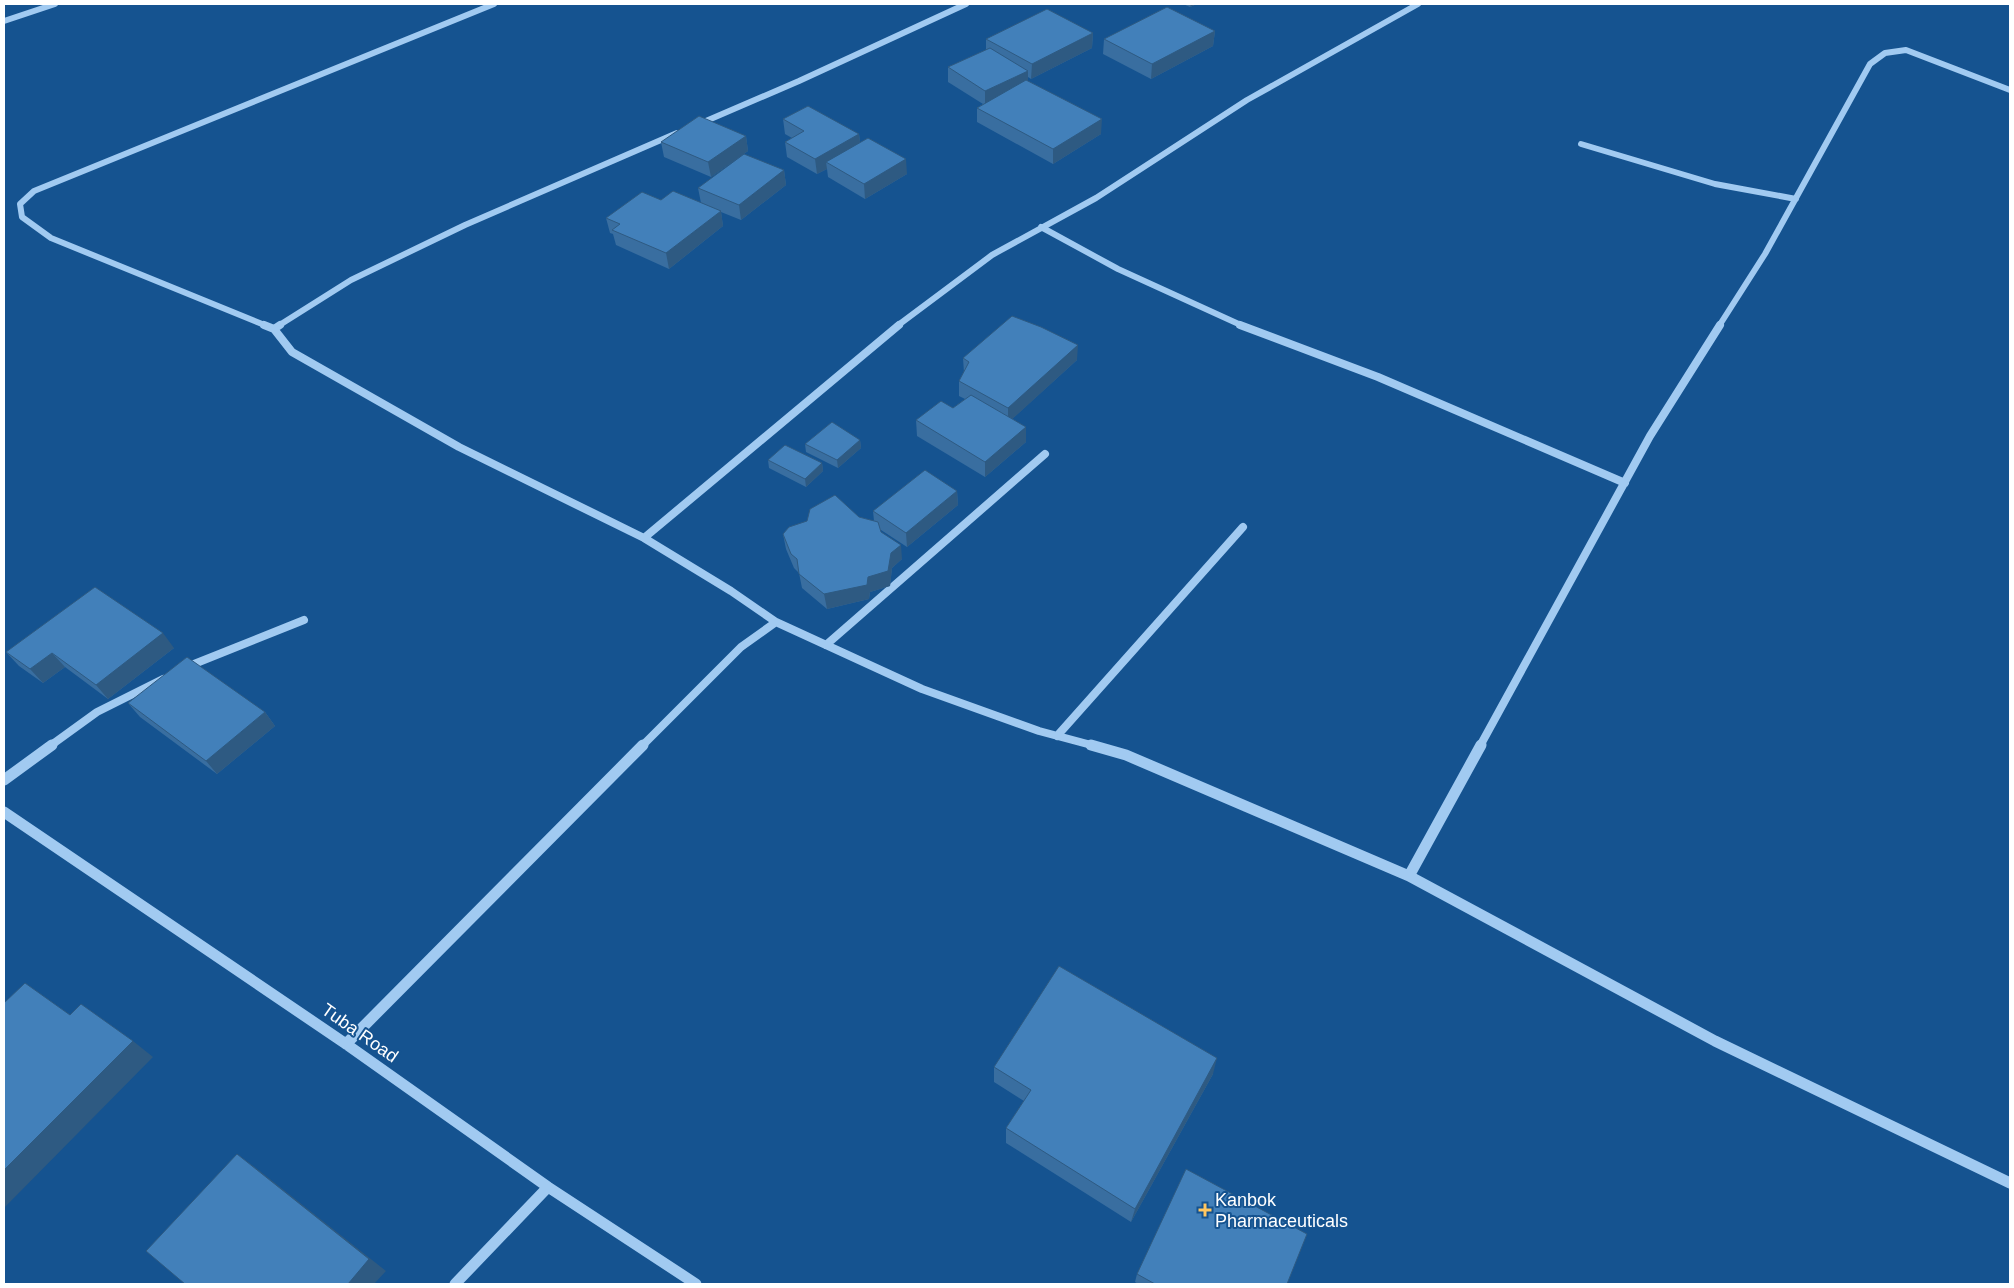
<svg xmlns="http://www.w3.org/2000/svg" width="2014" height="1288" font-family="Helvetica,sans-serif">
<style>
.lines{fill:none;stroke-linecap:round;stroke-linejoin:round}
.minor-far2{stroke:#a1caf1;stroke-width:6}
.minor-far1{stroke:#a1caf1;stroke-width:8}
.minor{stroke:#a1caf1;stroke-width:11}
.wall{fill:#396ea0}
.shaded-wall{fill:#2e5a82}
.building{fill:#4280ba;stroke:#2e5a82}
.poi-dot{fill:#ffc761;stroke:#155390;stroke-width:2}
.labels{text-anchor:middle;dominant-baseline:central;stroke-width:4;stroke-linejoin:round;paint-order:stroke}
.near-street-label{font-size:18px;fill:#fff;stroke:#155390}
.near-poi-label{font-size:18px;fill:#fff;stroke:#155390;text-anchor:start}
</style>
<rect width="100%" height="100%" fill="#155390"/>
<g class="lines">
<path class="minor-far2" d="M4 21 55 4
M699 124 799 81 966 4
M1581 144 1715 184 1796 199
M1041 227 1118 269 1243 326
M267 326 51 238 22 217 20 204 34 191 494 4
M278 326 351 280 465 225 677 133
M897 326 992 255 1096 198 1247 100 1418 4
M1719 326 1765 254 1870 64 1885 53 1906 50 2010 90"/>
<path class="minor-far1" d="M264 325 274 329 292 352 459 447 644 538 731 591 776 622 922 689 1039 731 1095 746
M1240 325 1378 377 1625 483
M274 329 280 325
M644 538 899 325
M826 645 1045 454
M184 668 304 620
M1057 736 1243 527
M50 746 97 712 163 679
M642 746 741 647 776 622
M1480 746 1650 436 1720 325"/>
<path class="minor" d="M1091 745 1126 755 1409 876 1715 1041 2010 1183
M4 780 52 745
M4 812 346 1044 548 1187 696 1284
M1409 876 1481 745
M346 1044 643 745
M455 1284 548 1187"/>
</g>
<path class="wall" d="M1183 4H1197L1190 7Z
M1215 31 1213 46 1151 79 1103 54 1104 39Z
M1093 33 1092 48 1031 79 1028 77V81L1101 134 1053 164 977 122V108L983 104 948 82V67L986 50V39Z
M783 119 859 134 860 142 907 174 865 199 828 177 827 169 817 174 787 157 785 142 792 138 785 134Z
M746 136 748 151 711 177 664 157 661 142Z
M784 170 786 185 741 220 721 212 723 226 669 269 616 245 613 234 610 233 606 218 661 200 701 203 698 188Z
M963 358 1077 360 1012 419 1026 442 985 477 917 436 916 420 953 408 965 399 959 396V381L964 373Z
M860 440 861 448 838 468 806 452 805 444Z
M768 460 822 463 823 471 806 487 769 468Z
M957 491 958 505 907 547 881 530V532L902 559 892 568 890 586 870 592 869 599 827 609 802 588 799 573 794 568 786 549 783 534 859 517 874 521 873 511Z
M174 648 108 699 65 667 43 683 19 666 6 652Z
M128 703 265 712 275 726 217 774 140 717Z
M994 1067 1213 1074 1131 1222 1006 1143V1128L1024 1101 994 1082Z
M1137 1274 1287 1284H1138L1135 1282Z"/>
<path class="shaded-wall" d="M1191 4H1197L1190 7Z
M1215 31 1213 46 1151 79 1152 64Z
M1093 33 1092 48 1031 79 1032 64Z
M1028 71V86L985 106V91Z
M1102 119 1101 134 1053 164V149Z
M859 134 861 149 826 162 827 169 817 174 815 159Z
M746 136 748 151 711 177 708 162Z
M906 159 907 174 865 199 864 184Z
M784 170 786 185 741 220 739 205Z
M721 211 723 226 669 269 666 253Z
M1078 345 1077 360 1008 423V408Z
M1026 427V442L985 477V462Z
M860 440 861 448 838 468 837 460Z
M822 463 823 471 806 487 805 479Z
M957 491 958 505 907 547 906 533Z
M901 545 902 559 892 568 890 586 870 592 869 599 827 609 824 594 868 577 891 553Z
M163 633 174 648 108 699 96 685Z
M52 653 65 667 43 683 30 669Z
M265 712 275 726 217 774 206 761Z
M133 1041 153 1057 4 1208V1170Z
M1217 1058 1213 1074 1131 1222 1135 1209Z
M237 1154 256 1168 386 1271 374 1284H348Z"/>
<path class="building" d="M1167 7 1215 31 1152 64 1104 39Z
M1047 9 1093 33 1032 64 986 39Z
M990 48 1028 71 985 91 948 67Z
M1026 80 1102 119 1053 149 977 108Z
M808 106 859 134 815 159 785 142 804 131 783 119Z
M699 116 746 136 708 162 661 142Z
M868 138 906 159 864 184 826 162Z
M744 154 784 170 739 205 698 188Z
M673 191 721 211 666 253 612 230 620 224 606 218 642 192 661 200Z
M1012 316 1041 327 1078 345 1008 408 959 381 969 362 963 358Z
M971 395 1026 427 985 462 916 420 941 401 953 408Z
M832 422 860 440 837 460 805 444Z
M785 445 822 463 805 479 768 460Z
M925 470 957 491 906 533 873 511Z
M835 495 859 517 878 522 881 532 901 545 891 553 888 571 868 577 867 585 824 594 799 574 797 559 791 554 783 534 789 527 807 521 810 509Z
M95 587 163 633 96 685 52 653 30 669 6 652Z
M187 657 265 712 206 761 128 703Z
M1059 966 1217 1058 1135 1209 1006 1128 1031 1090 994 1067Z
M25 983 70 1015 81 1004 133 1041 4 1170V1003Z
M237 1154 369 1259 348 1284H185L146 1251Z
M1186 1169 1307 1234 1287 1284H1155L1137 1274Z"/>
<path class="poi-dot" d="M1202.5 1202.5h5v5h5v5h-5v5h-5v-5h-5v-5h5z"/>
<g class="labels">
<g class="near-street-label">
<text transform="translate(360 1033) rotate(35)">Tuba Road</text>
</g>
<g class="near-poi-label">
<text x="1215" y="1200">Kanbok<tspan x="1215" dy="21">Pharmaceuticals</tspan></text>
</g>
</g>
<rect width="2014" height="1288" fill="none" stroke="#ffffff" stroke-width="10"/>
</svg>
